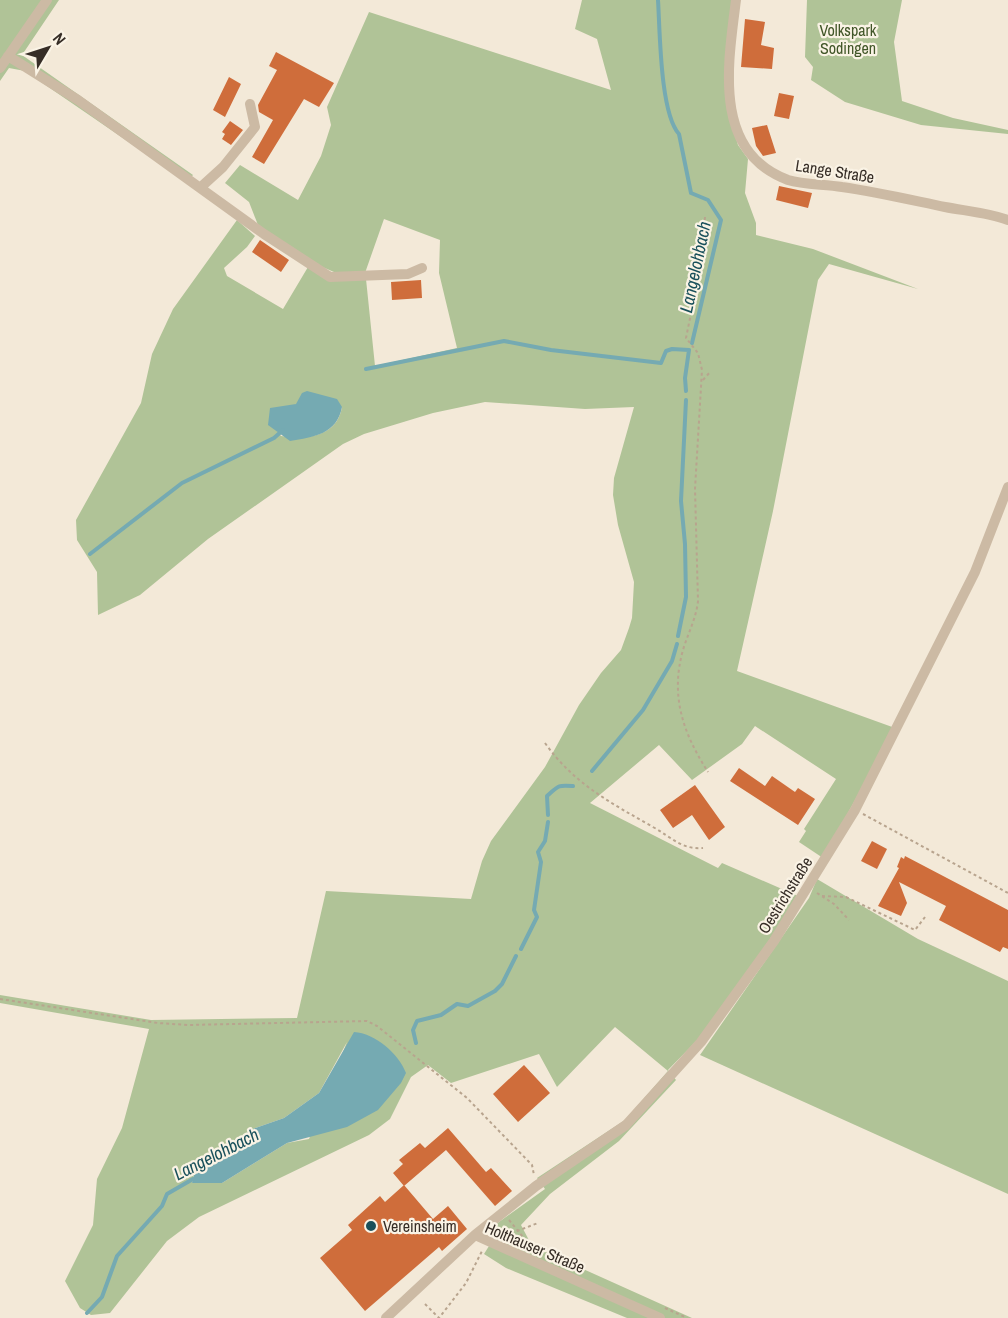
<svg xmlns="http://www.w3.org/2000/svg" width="1008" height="1318" font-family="'Archivo Narrow',sans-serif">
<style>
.green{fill:#b0c397;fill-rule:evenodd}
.water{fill:#75aab2}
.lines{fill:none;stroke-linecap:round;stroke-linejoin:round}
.stream{stroke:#75aab2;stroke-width:4}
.building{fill:#cf6d3b}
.path{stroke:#b8a48e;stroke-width:2;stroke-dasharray:3 3;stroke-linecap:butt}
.minor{stroke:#ccbaa4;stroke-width:10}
.poi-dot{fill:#19505b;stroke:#faf3e5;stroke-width:2}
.labels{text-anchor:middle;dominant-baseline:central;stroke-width:4.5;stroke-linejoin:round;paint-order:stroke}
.park-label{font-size:16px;fill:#415628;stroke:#faf3e5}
.street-label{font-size:16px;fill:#362d26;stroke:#faf3e5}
.poi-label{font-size:16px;fill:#362d26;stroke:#faf3e5;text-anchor:start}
.water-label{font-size:18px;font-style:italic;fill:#19505b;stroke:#faf3e5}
</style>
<rect width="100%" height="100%" fill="#f3e9d8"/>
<path class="green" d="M0 0H59L22 55 193 175 187 182 25 71 9 68 0 81Z
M582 0H733L734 131 738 145 748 159 745 193 756 223V235L813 249 918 289 829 264 818 280 773 511 737 671 895 728 823 858 799 842 806 831 804 829 836 779 755 726 742 744 692 780 659 745 590 803 718 868 722 863 798 896 716 1021 668 1070 676 1080 619 1141 550 1194 521 1225 532 1246 692 1318H627L506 1268 484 1254 494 1238 492 1227 545 1189 537 1178 625 1120 668 1071 615 1027 557 1087 539 1054 451 1083 428 1065 411 1077 390 1119 369 1135 199 1217 167 1241 110 1313 91 1315 80 1308 65 1281 93 1225 97 1179 122 1128 149 1029 0 1003V995L151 1020 297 1018 326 891 471 899 482 861 491 841 545 767 579 705 601 673 621 650 629 628 632 618 634 582 618 525 613 495 614 478 634 407 585 409 485 402 433 413 364 434 343 444 208 539 140 595 98 615 97 572 77 540 76 520 141 403 152 354 173 309 237 220 255 236 247 247 224 268 227 276 283 309 308 267 327 279H366L375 366 457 348 439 273 440 240 384 219 365 273 334 272 320 266 258 225 249 202 225 183 240 165 298 200 321 156 331 125 327 107 369 12 611 90 597 39 575 29ZM296 404 342 407C337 437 306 440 281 436L276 429ZM347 1042 309 1139 287 1143 222 1183H192L194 1175 211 1164 250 1130 284 1118 319 1093Z
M807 0H902L894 42 902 101 953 118 1008 130V134L921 125 845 102 811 80 813 67 805 57Z
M817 879 918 939 1008 981V1194L700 1055 809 898Z"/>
<path class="water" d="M307 391 337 399 342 407C337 434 314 437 290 441L268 425 270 408 296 404 302 393Z
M354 1032C375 1033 399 1054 406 1073L401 1083 378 1110 347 1127 287 1143 222 1183H192L194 1175 211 1164 250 1130 284 1118 319 1093Z"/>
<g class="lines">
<path class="stream" d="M658 0C660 31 660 113 679 134L691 193 708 200 721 220 692 343
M366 369 504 341 551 350 661 363 666 351 672 349 689 350
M686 391 685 378 689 350
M90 554 182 483 274 438 283 430
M678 636 686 597 685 544 681 501 686 400
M592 771 643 710 672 661 677 644
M548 815 547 796C559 785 558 785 573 786
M521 949 537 917 534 910 541 862 538 852 545 841 548 822
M416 1043 413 1030 417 1021 441 1015 457 1004 468 1006 495 991 502 984 516 956
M87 1313 102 1297 117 1256 162 1206 167 1194 193 1179"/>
</g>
<path class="building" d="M745 19 765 22 761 45 774 48 772 69 741 67Z
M276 52 334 83 319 107 304 99 264 164 252 157 273 120 259 112 258 105 277 70 269 66Z
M229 77 241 84 225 117 213 110Z
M779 93 794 96 789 119 774 116Z
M230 121 243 130 231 145 222 139 225 134 222 132Z
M767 125 776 153 763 156 756 146 752 128Z
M779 186 812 193 808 208 776 200Z
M260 240 289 260 281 272 252 252Z
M421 280 422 298 392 300 391 282Z
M739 768 765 786 772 776 795 792 798 788 815 799 798 825 730 781Z
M695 785 725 827 709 840 692 815 673 828 660 810Z
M872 841 887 849 877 869 861 861Z
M905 856 1008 910V949L1003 947 1000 952 939 920 946 906 899 882 907 903 901 916 878 906 899 868 897 867 901 857 904 859Z
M524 1065 550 1093 518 1122 493 1094Z
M448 1128 486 1172 491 1168 512 1191 495 1206 446 1150 404 1186 393 1173 403 1164 399 1160 420 1143 425 1148Z
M404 1185 433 1219 448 1206 467 1229 442 1251 439 1247 365 1311 320 1258 352 1230 348 1225 380 1196 385 1202Z"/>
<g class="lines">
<path class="path" d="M705 217 699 274 686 338 698 353 702 370 695 489 698 601C696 619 688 633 683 650 670 696 683 733 708 772
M703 380 711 371
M545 743C574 784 611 803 653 827 671 837 682 850 703 848
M863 814 1008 893
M817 893 834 904 849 920
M822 896 846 897 915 930 925 917
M0 999 158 1023 188 1025 367 1021 377 1026 467 1098 532 1165 534 1175
M509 1220 532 1248
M499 1234 517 1231 538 1223
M425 1304 439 1318 466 1283 483 1249
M665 1308 687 1318"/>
<path class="minor" d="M736 0C728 64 712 152 788 180 804 185 825 184 842 187 877 192 911 200 945 207 966 211 989 213 1008 220
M8 56 78 100 264 234 330 277 408 274 422 268
M0 68 47 0
M201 187 223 167 255 127 250 104
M475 1235 660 1318
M386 1318 475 1235 536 1186 626 1125 701 1042 774 941 855 810 975 572 1008 487"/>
</g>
<circle class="poi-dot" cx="371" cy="1226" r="6"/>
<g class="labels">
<g class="park-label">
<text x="848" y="30">Volkspark<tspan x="848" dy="18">Sodingen</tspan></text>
</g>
<g class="street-label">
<text transform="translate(835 171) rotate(9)">Lange Straße</text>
<text transform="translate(785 895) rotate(-58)">Oestrichstraße</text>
<text transform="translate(535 1247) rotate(23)">Holthauser Straße</text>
</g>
<g class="poi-label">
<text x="383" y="1226">Vereinsheim</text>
</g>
<g class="water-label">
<text transform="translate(695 267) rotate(-78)">Langelohbach</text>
<text transform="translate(216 1154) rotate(-27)">Langelohbach</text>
</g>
</g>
<g transform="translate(48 48) rotate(51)" stroke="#faf3e5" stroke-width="4.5" paint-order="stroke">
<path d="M0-4.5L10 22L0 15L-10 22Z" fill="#362d26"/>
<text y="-9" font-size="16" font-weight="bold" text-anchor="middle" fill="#362d26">N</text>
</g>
</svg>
